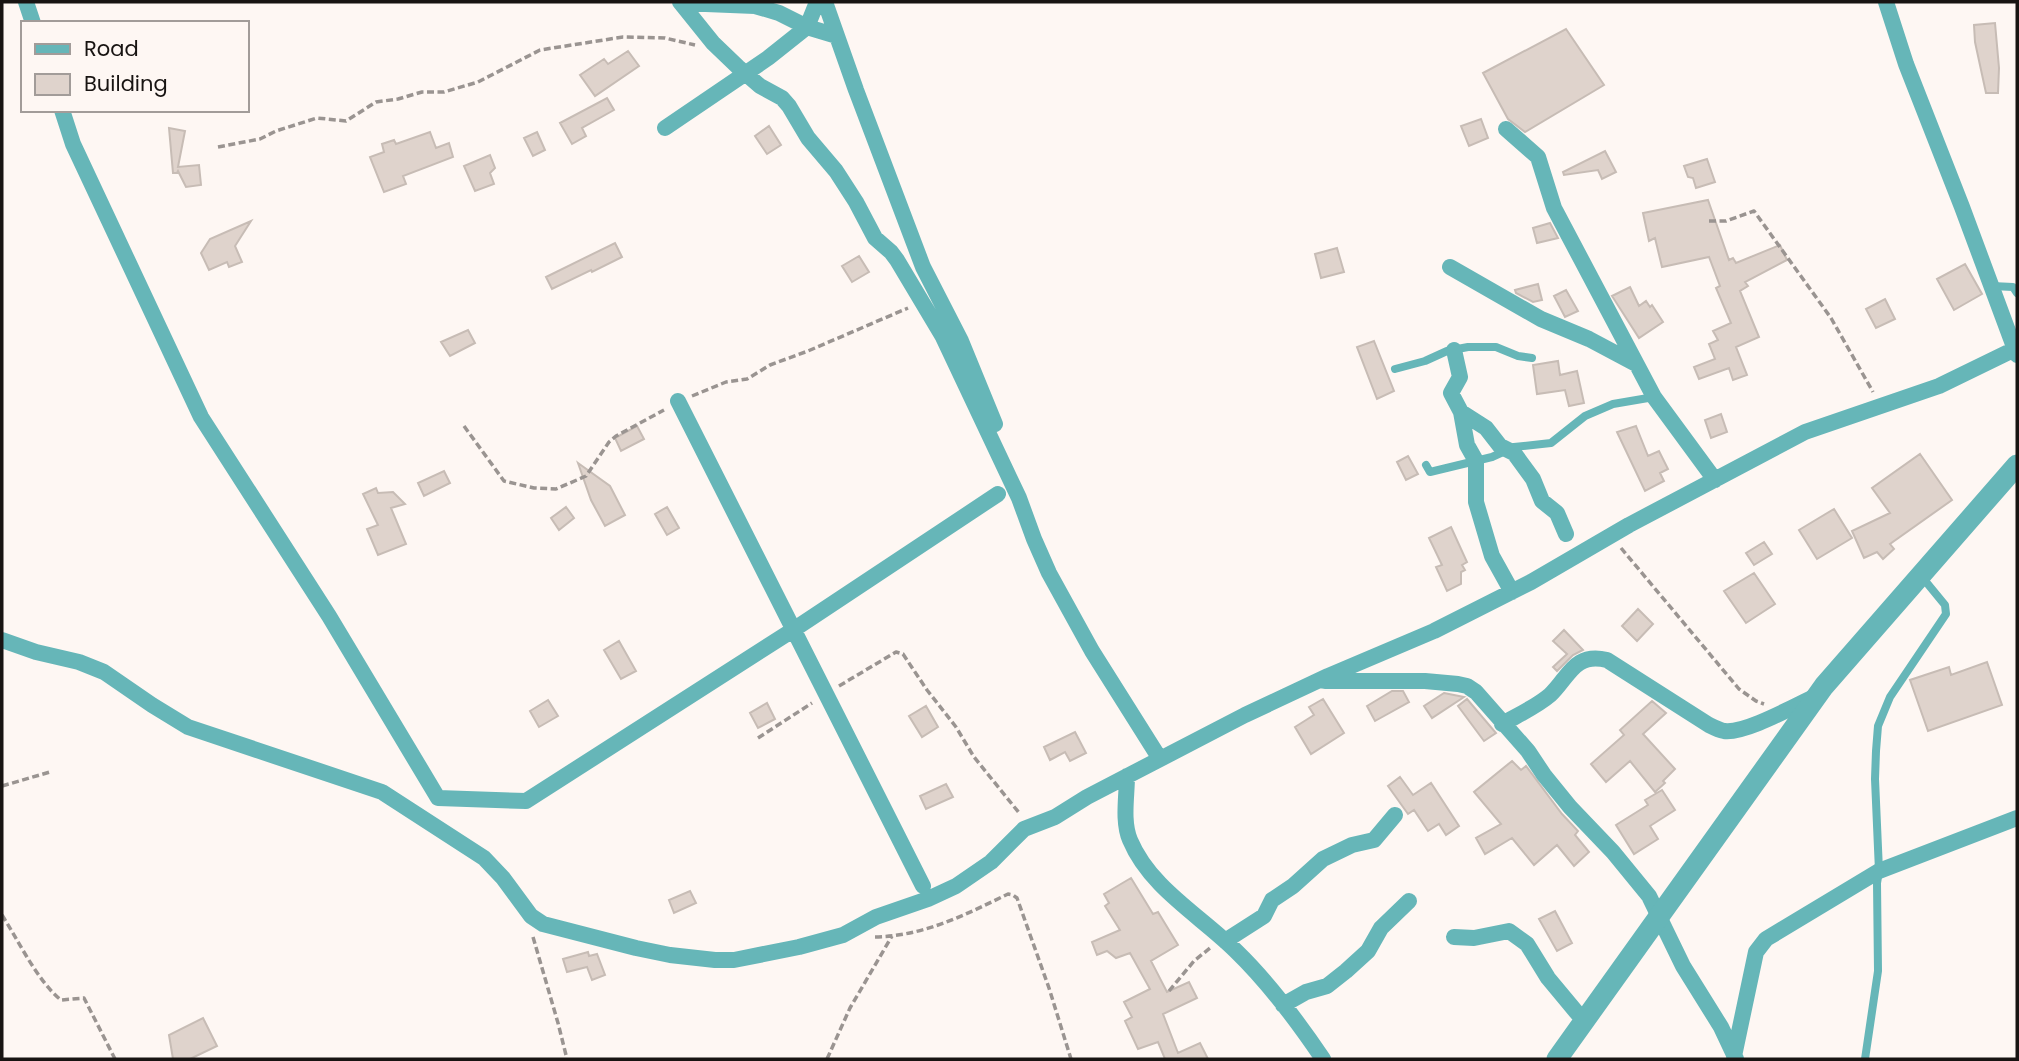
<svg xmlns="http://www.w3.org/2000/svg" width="2019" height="1061" font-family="Poppins,sans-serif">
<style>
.building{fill:#dfd3cc;stroke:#c7bcb5;stroke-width:2}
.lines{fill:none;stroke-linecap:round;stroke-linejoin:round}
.path{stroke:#9a9491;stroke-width:3.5;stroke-dasharray:7 3.5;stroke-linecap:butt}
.service{stroke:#66b6b8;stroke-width:8}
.minor{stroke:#66b6b8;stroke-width:16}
.tertiary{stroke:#66b6b8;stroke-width:21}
</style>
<rect width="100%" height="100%" fill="#fef7f3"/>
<path class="building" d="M1995 23 1999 68 1998 93H1986L1975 42 1974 25Z
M1566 29 1604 85 1525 132 1508 119 1483 73Z
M628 51 639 66 595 96 580 75 604 59 608 64Z
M607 98 614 110 582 128 586 136 572 144 560 123Z
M1481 119 1488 138 1469 146 1461 126Z
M769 126 781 145 767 154 755 136Z
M169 128 185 131 178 167 199 165 201 185 186 187 178 171 177 173H173Z
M430 132 436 148 449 143 453 157 403 176 406 184 384 192 370 157 384 152 382 144 394 140 396 144Z
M537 132 545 150 533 156 524 138Z
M1605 151 1616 172 1602 179 1598 170 1564 175 1563 172Z
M490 155 495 168 490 173 494 184 475 191 464 166Z
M1707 159 1715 182 1696 188 1693 178 1688 177 1684 166Z
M1708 200 1729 260 1733 258 1736 263 1780 245 1787 260 1745 282 1748 286 1740 291 1759 337 1736 347 1747 375 1733 380 1729 368 1699 379 1694 367 1715 359 1709 344 1718 340 1713 331 1731 323 1716 288 1720 286 1709 257 1662 267 1655 238 1649 241 1643 213Z
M251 221 235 246 242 262 229 267 227 262 209 270 201 253 210 239Z
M1550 223 1558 238 1537 243 1533 228Z
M615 243 622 257 592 272 591 270 552 289 546 277Z
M1337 248 1344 272 1321 278 1315 254Z
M859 256 869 272 852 282 842 266Z
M1965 264 1982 294 1954 310 1937 279Z
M1538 284 1542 300 1533 302 1516 293 1515 290Z
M1630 287 1639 306 1646 301 1650 307 1652 305 1663 322 1639 338 1612 296Z
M1566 290 1578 311 1565 317 1554 296Z
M1885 299 1895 319 1876 328 1866 309Z
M468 330 475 343 450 356 441 342Z
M1374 341 1394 391 1377 399 1357 347Z
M1558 361 1560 375 1577 371 1584 403 1569 406 1565 390 1537 394 1533 365Z
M1721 414 1727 432 1711 438 1705 420Z
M637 426 644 439 621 451 615 438Z
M1636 426 1648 456 1659 451 1668 469 1660 473 1664 481 1645 491 1617 432Z
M1920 454 1952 500 1890 544 1894 549 1883 559 1877 552 1864 558 1852 531 1890 513 1872 488Z
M1408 456 1418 474 1406 480 1397 462Z
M578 463 610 486 625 515 605 526 591 500Z
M444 471 450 483 424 496 418 483Z
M376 488 378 493 393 492 405 504 391 508 406 544 378 555 367 529 378 525 363 494Z
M566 507 574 518 559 530 551 518Z
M667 507 679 528 667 535 655 514Z
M1834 509 1852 538 1817 559 1799 530Z
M1451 527 1467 562 1462 565 1465 570 1461 572V584L1447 591 1436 567 1442 565 1429 538Z
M1764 542 1772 554 1754 565 1746 553Z
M1754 573 1775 604 1746 623 1724 591Z
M1638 609 1653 624 1637 641 1622 626Z
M1564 630 1583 650 1573 655 1557 671 1553 667 1567 654 1553 641Z
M619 641 636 671 621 679 604 650Z
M1987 662 2002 705 1928 731 1910 680 1949 667 1951 675Z
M1392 691H1403L1409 702 1375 721 1367 706Z
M1444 693 1464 697 1432 718 1424 706Z
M1323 699 1344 733 1311 754 1295 727 1314 715 1309 707Z
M1467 699 1496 733 1484 741 1458 706Z
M548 700 558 716 539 727 530 711Z
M1652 701 1666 713 1643 734 1675 769 1663 781 1665 783 1655 792 1630 761 1606 782 1591 764 1624 735 1620 730Z
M767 703 775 719 758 728 750 713Z
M926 706 938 727 922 737 909 716Z
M1075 732 1086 753 1070 761 1065 752 1050 760 1044 747Z
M1512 761 1521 770 1526 766 1562 814 1578 831 1575 835 1589 852 1574 866 1557 845 1534 865 1512 838 1485 854 1476 838 1501 824 1474 792Z
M1400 777 1413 795 1431 783 1459 826 1446 835 1439 824 1428 831 1414 810 1408 814 1388 786Z
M946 784 953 797 926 809 920 796Z
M1662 790 1675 810 1650 826 1658 839 1634 854 1616 825 1648 805 1645 800Z
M1131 878 1153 914 1158 912 1178 945 1151 961 1167 992 1189 982 1197 998 1163 1014 1178 1053 1200 1043 1208 1059H1165L1158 1042 1138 1049 1125 1021 1132 1017 1124 1002 1150 989 1130 953 1116 958 1107 951 1097 955 1092 942 1120 930 1105 906 1109 903 1104 894Z
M690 891 696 903 674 913 669 900Z
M1555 911 1572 943 1557 951 1539 919Z
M588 952 589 956 597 954 605 975 592 980 587 967 567 972 563 959Z
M203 1018 217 1046 190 1059H173L169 1035Z"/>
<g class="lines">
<path class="path" d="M218 147 260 139 276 131 317 118 346 121 376 102 398 99 422 92H444L478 82 540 50 623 37 665 38 695 45
M1709 221H1726L1754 211 1831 318 1873 392
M692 396 726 382 747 379 770 365 808 351 908 308
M464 426 504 481 534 488 556 489 586 476 609 442 616 436 664 410
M1621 548 1739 689 1756 701 1764 704
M839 686 896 652 903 654 927 690 956 727 974 757 1020 814
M758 738 812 703
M2 786 50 772
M2 915C18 940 38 982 61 1000L84 998 115 1059
M533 937 558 1023 567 1059
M875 937C924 936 965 915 1008 894L1013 895 1017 898 1049 988 1071 1059
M1169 991 1194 961 1210 948
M827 1059 850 1008 892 936"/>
<path class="service" d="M1992 286 2013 287 2017 293
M1395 369 1425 361 1447 351 1468 347H1496L1518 356 1532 358
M1426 465 1430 472 1492 457 1514 447 1551 443 1585 416 1613 404 1654 397
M1865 1059 1878 971 1877 883 1879 871 1875 779 1876 751 1878 726 1890 697 1946 614 1945 605 1922 577"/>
<path class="minor" d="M26 2 33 23
M680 2 713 43 738 67 760 86 782 98 789 106 808 138 836 171 856 202 875 238 891 252 897 260 943 337 1019 498 1034 539 1049 573 1092 651 1160 759
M825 2 856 90 923 267 961 341 995 424
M1886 2 1906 64 1962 207 2017 355
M681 3 755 6 779 13 807 27 817 2
M62 110 73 144 201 417 329 616 438 798 526 801 793 630 998 494
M665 128 768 58 807 27 837 36
M1506 129 1538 157 1554 208 1654 397 1715 480
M1450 267 1541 319 1589 339 1636 364
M1454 350 1460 377 1451 393 1461 412 1486 428 1500 446 1514 453 1533 479 1542 501 1557 513 1566 534
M678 401 923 886
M1461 412 1467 445 1476 461V502L1492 556 1512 592
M2 640 36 652 79 662 104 672 152 705 188 727 382 792 484 858 503 878 531 916 543 924 636 948 670 955 715 960H734L799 947 843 935 876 917 928 899 956 886 991 862 1024 829 1055 817 1087 797 1245 715 1328 676 1434 631 1531 582 1629 525 1805 432 1939 386 2015 349
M1325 681H1425L1458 684 1467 686 1476 692 1528 751 1544 775 1570 807 1613 852 1649 896 1683 966 1721 1027 1736 1059
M1502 724C1518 715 1536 707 1550 695 1569 677 1574 652 1607 660L1709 725C1713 727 1719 730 1724 731 1745 734 1796 705 1816 696
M1127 776C1127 796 1122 821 1130 840 1150 888 1201 916 1236 951 1269 983 1298 1022 1323 1059
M1454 937 1474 938 1509 931 1527 944 1548 978 1578 1014 1588 1016
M1225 941 1264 916 1272 900 1293 886 1323 859 1352 845 1374 840 1395 815
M1283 1005 1306 992 1327 986 1346 971 1368 951 1381 928 1409 901
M1734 1056 1756 952 1766 939 1879 871 2017 818"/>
<path class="tertiary" d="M1557 1059 1824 686 2017 465"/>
</g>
<rect width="2019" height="1061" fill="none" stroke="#181412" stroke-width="7"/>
<rect x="21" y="21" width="228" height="91" fill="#fef7f3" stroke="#a29c99" stroke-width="2"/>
<rect x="35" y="44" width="35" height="10" fill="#66b6b8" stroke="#a29c99" stroke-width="2"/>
<text x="84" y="56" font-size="21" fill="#181412">Road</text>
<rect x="35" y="74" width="35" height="21" fill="#dfd3cc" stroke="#a29c99" stroke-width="2"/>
<text x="84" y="91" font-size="21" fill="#181412">Building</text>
</svg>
